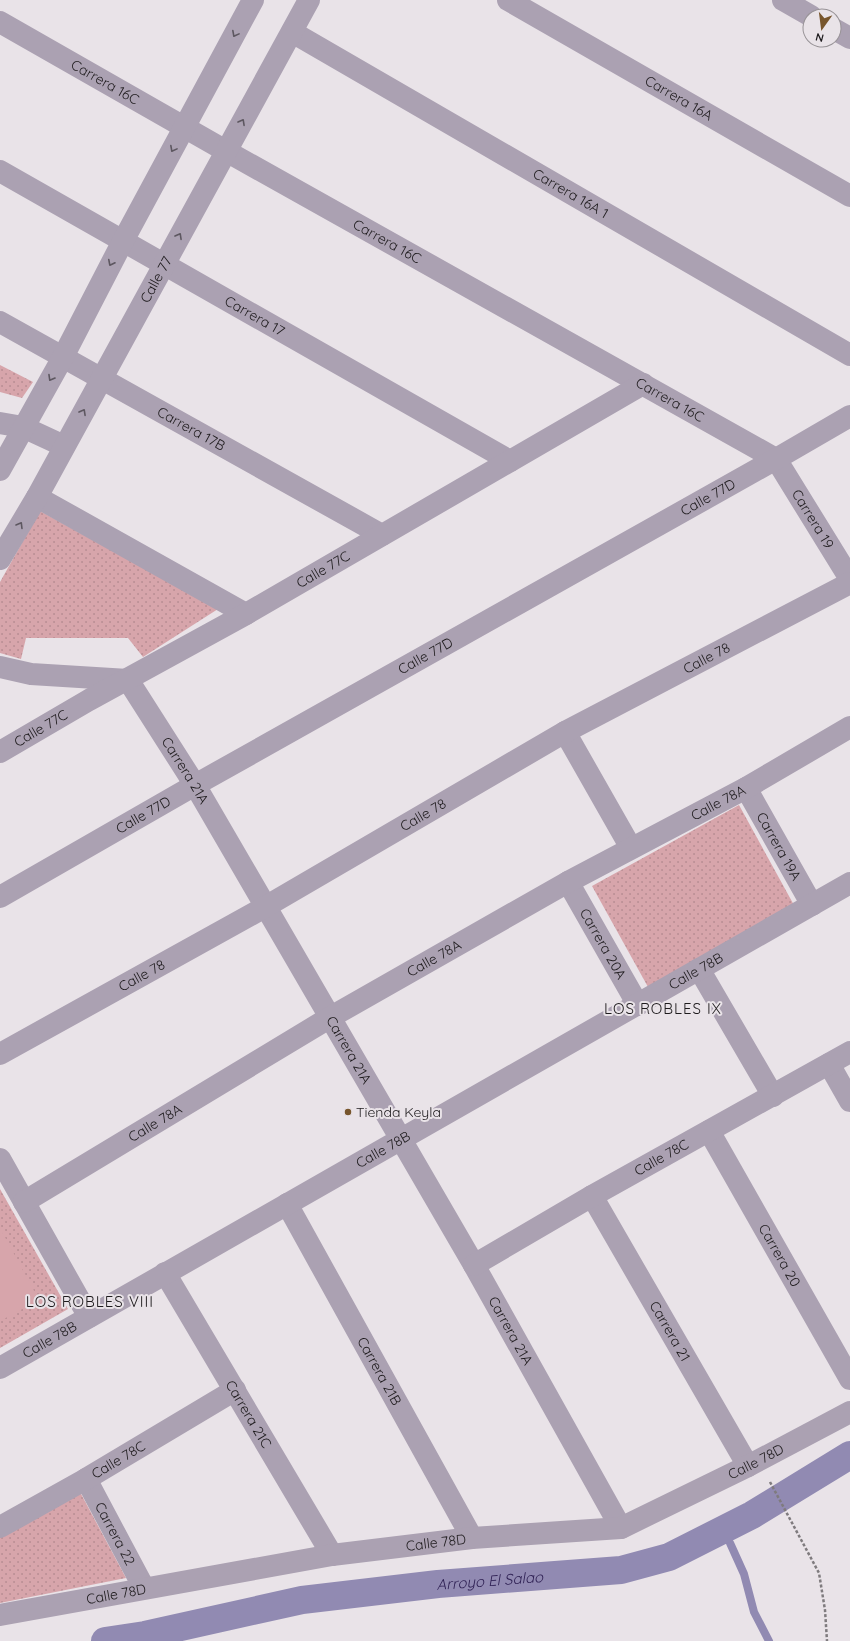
<svg xmlns="http://www.w3.org/2000/svg" width="850" height="1641" font-family="Quicksand,sans-serif">
<style>
.green{fill:url(#green-dots)}
.pitch{fill:#d7a5ab}
.lines{fill:none;stroke-linecap:round;stroke-linejoin:round}
.stream{stroke:#918ab2;stroke-width:8}
.canal{stroke:#918ab2;stroke-width:28}
.path{stroke:#7f7b7e;stroke-width:2.5;stroke-dasharray:3 2;stroke-linecap:butt}
.minor{stroke:#aba1b2;stroke-width:22}
.oneway{stroke:#5d5760}
.poi-dot{fill:#77552c;stroke:#e9e3e8;stroke-width:1.5}
.labels{text-anchor:middle;dominant-baseline:central;stroke-width:4;stroke-linejoin:round;paint-order:stroke}
.street-label{font-size:14px;fill:#1e1b1d;stroke:#e9e3e8}
.poi-label{font-size:14px;fill:#1e1b1d;stroke:#e9e3e8;text-anchor:start}
.neighbourhood-label{font-size:15px;letter-spacing:1px;fill:#1e1b1d;stroke:#e9e3e8}
.water-label{font-size:15px;font-style:italic;fill:#302255;stroke:#e9e3e8}
</style>
<defs>
<pattern id="green-dots" width="8" height="8" patternUnits="userSpaceOnUse"><rect width="8" height="8" fill="#d7a5ab"/><path d="M2 2h.1M6 6h.1" fill="none" stroke="#b88d93" stroke-width="1.8" stroke-linecap="round"/></pattern>
</defs>
<rect width="100%" height="100%" fill="#e9e3e8"/>
<path class="green" d="M0 365 33 382 22 398 0 392Z
M40 511 218 609 143 657 128 638H26L21 659 0 653V582Z
M739 805 795 907 648 987 592 886Z
M0 1189 68 1309 0 1348Z
M80 1492 126 1578 0 1603V1536Z"/>
<path class="pitch" d="M0 1228 39 1300 0 1321Z"/>
<g class="lines">
<path class="stream" d="M730 1543 744 1574 754 1612 769 1641"/>
<path class="canal" id="s1" d="M105 1641 145 1635 302 1600 438 1584 621 1570 669 1557 752 1515 850 1455"/>
<path class="path" d="M770 1482 819 1573 825 1610 827 1641"/>
<g class="minor">
<path id="s2" d="M508 0 850 196"/>
<path d="M783 0 811 16"/>
<path id="s3" d="M0 22 226 151 776 459 850 579"/>
<path d="M834 29 850 38"/>
<path id="s4" d="M292 32 850 355"/>
<path id="s5" d="M0 171 510 461"/>
<path id="s6" d="M0 322 382 535"/>
<path d="M0 423 23 427 64 446"/>
<path d="M0 470 63 357 123 241 253 0"/>
<path d="M37 497 246 614"/>
<path id="s7" d="M0 559 37 497 309 0"/>
<path d="M0 667 31 674 128 680"/>
<path id="s8" d="M128 680 195 785 474 1265 621 1528"/>
<path d="M565 732 631 848"/>
<path id="s9" d="M0 752 89 700 246 614 643 384"/>
<path id="s10" d="M746 788 812 905"/>
<path id="s11" d="M568 882 638 1005"/>
<path id="s12" d="M0 897 195 785 776 459 850 416"/>
<path d="M699 969 773 1096"/>
<path id="s13" d="M0 1054 265 907 565 732 850 583"/>
<path d="M829 1064 850 1101"/>
<path id="s14" d="M709 1131 850 1379"/>
<path d="M0 1159 89 1317"/>
<path id="s15" d="M592 1196 748 1466"/>
<path id="s16" d="M24 1202 329 1018 568 882 746 788 850 727"/>
<path id="s17" d="M287 1204 472 1538"/>
<path id="s18" d="M474 1265 592 1196 850 1052"/>
<path id="s19" d="M165 1273 332 1555"/>
<path id="s20" d="M0 1368 850 883"/>
<path id="s21" d="M86 1479 144 1588"/>
<path id="s22" d="M0 1527 86 1479 235 1390"/>
<path id="s23" d="M0 1615 332 1555 472 1538 621 1528 748 1466 850 1412"/>
</g>
</g>
<defs><path id="oneway-chevron" d="M-2-3.5L2.5 0L-2 3.5" fill="none" stroke-width="1.6" stroke-linecap="round" stroke-linejoin="round"/></defs>
<g class="oneway">
<use href="#oneway-chevron" transform="translate(235 34) rotate(118)"/>
<use href="#oneway-chevron" transform="translate(242 122) rotate(-61)"/>
<use href="#oneway-chevron" transform="translate(173 149) rotate(118)"/>
<use href="#oneway-chevron" transform="translate(179 236) rotate(-61)"/>
<use href="#oneway-chevron" transform="translate(111 263) rotate(117)"/>
<use href="#oneway-chevron" transform="translate(51 378) rotate(120)"/>
<use href="#oneway-chevron" transform="translate(83 412) rotate(-61)"/>
<use href="#oneway-chevron" transform="translate(20 525) rotate(-59)"/>
</g>
<circle class="poi-dot" cx="348" cy="1112" r="4"/>
<g class="labels">
<g class="street-label">
<text stroke="none"><textPath href="#s3" startOffset="121">Carrera 16C</textPath></text>
<text stroke="none"><textPath href="#s2" startOffset="197">Carrera 16A</textPath></text>
<text stroke="none"><textPath href="#s4" startOffset="322">Carrera 16A 1</textPath></text>
<text stroke="none"><textPath href="#s3" startOffset="445">Carrera 16C</textPath></text>
<text stroke="none"><textPath href="#s7" startOffset="320">Calle 77</textPath></text>
<text stroke="none"><textPath href="#s5" startOffset="293">Carrera 17</textPath></text>
<text stroke="none"><textPath href="#s3" startOffset="769">Carrera 16C</textPath></text>
<text stroke="none"><textPath href="#s6" startOffset="219">Carrera 17B</textPath></text>
<text stroke="none"><textPath href="#s12" startOffset="813">Calle 77D</textPath></text>
<text stroke="none"><textPath href="#s3" startOffset="961">Carrera 19</textPath></text>
<text stroke="none"><textPath href="#s9" startOffset="371">Calle 77C</textPath></text>
<text stroke="none"><textPath href="#s12" startOffset="489">Calle 77D</textPath></text>
<text stroke="none"><textPath href="#s13" startOffset="810">Calle 78</textPath></text>
<text stroke="none"><textPath href="#s9" startOffset="47">Calle 77C</textPath></text>
<text stroke="none"><textPath href="#s8" startOffset="107">Carrera 21A</textPath></text>
<text stroke="none"><textPath href="#s16" startOffset="801">Calle 78A</textPath></text>
<text stroke="none"><textPath href="#s12" startOffset="165">Calle 77D</textPath></text>
<text stroke="none"><textPath href="#s13" startOffset="486">Calle 78</textPath></text>
<text stroke="none"><textPath href="#s10" startOffset="67">Carrera 19A</textPath></text>
<text stroke="none"><textPath href="#s11" startOffset="71">Carrera 20A</textPath></text>
<text stroke="none"><textPath href="#s16" startOffset="477">Calle 78A</textPath></text>
<text stroke="none"><textPath href="#s20" startOffset="801">Calle 78B</textPath></text>
<text stroke="none"><textPath href="#s13" startOffset="162">Calle 78</textPath></text>
<text stroke="none"><textPath href="#s8" startOffset="431">Carrera 21A</textPath></text>
<text stroke="none"><textPath href="#s16" startOffset="153">Calle 78A</textPath></text>
<text stroke="none"><textPath href="#s20" startOffset="441">Calle 78B</textPath></text>
<text stroke="none"><textPath href="#s18" startOffset="216">Calle 78C</textPath></text>
<text stroke="none"><textPath href="#s14" startOffset="143">Carrera 20</textPath></text>
<text stroke="none"><textPath href="#s8" startOffset="755">Carrera 21A</textPath></text>
<text stroke="none"><textPath href="#s15" startOffset="156">Carrera 21</textPath></text>
<text stroke="none"><textPath href="#s20" startOffset="57">Calle 78B</textPath></text>
<text stroke="none"><textPath href="#s17" startOffset="191">Carrera 21B</textPath></text>
<text stroke="none"><textPath href="#s19" startOffset="164">Carrera 21C</textPath></text>
<text stroke="none"><textPath href="#s22" startOffset="136">Calle 78C</textPath></text>
<text stroke="none"><textPath href="#s23" startOffset="778">Calle 78D</textPath></text>
<text stroke="none"><textPath href="#s21" startOffset="62">Carrera 22</textPath></text>
<text stroke="none"><textPath href="#s23" startOffset="442">Calle 78D</textPath></text>
<text stroke="none"><textPath href="#s23" startOffset="118">Calle 78D</textPath></text>
</g>
<g class="poi-label">
<text x="356" y="1112">Tienda Keyla</text>
</g>
<g class="neighbourhood-label">
<text x="663" y="1008">LOS ROBLES IX</text>
<text x="90" y="1301">LOS ROBLES VIII</text>
</g>
<g class="water-label">
<text stroke="none"><textPath href="#s1" startOffset="390">Arroyo El Salao</textPath></text>
</g>
</g>
<g transform="translate(822 28) rotate(194)"><circle r="19" fill="#e9e3e8" stroke="#989397"/>
<path d="M0-3L7 15L0 10L-7 15Z" fill="#77552c"/>
<text y="-6" font-size="11" font-weight="bold" text-anchor="middle" fill="#1e1b1d">N</text>
</g>
</svg>
